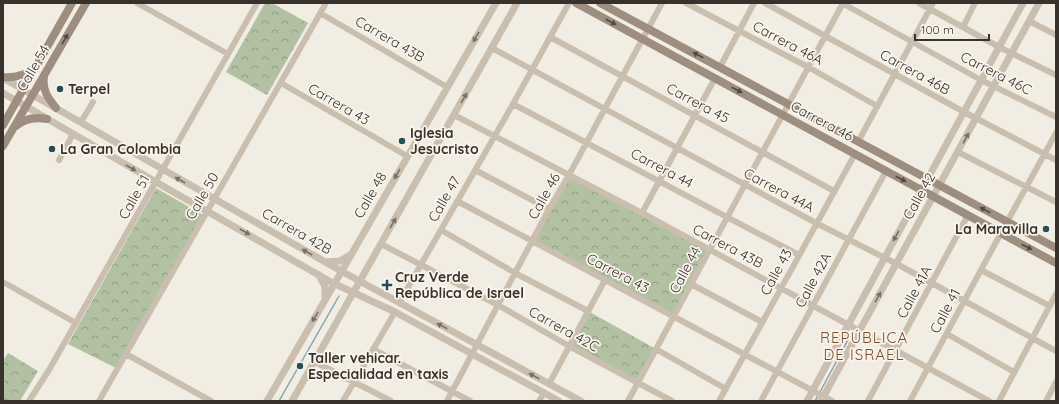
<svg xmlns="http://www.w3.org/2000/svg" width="1059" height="404" font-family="Quicksand,sans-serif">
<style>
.park{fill:url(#park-crowns)}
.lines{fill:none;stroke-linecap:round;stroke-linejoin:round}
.stream{stroke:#82a6ae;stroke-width:1.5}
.minor{stroke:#cabfae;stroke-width:6}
.tertiary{stroke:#cabfae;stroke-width:7}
.secondary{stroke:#9e8e7f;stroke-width:8}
.oneway{fill:#524941}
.oneway2{fill:#7a7166}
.poi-dot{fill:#234e59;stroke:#faf6ee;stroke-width:1.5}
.labels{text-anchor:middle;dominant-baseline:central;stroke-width:3.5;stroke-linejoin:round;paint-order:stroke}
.street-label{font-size:14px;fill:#39322c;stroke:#faf6ee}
.poi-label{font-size:14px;font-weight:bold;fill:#39322c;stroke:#faf6ee;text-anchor:start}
.neighbourhood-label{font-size:15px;letter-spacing:1px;fill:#844b29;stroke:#faf6ee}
</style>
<defs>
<pattern id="park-crowns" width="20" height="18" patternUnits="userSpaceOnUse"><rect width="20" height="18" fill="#b2c1a2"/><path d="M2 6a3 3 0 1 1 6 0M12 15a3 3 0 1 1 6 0" fill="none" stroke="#929d84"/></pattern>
</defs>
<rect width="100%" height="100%" fill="#f2ede2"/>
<path class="park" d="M265 3H272L308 23 267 95 226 72Z
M569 175 710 250 674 316 532 241Z
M156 188 203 215 116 368 68 344Z
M588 311 656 349 638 383 569 346Z
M8 353 38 371 20 401 3 400V361Z"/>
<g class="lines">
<path class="stream" d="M820 392 850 336
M279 401 339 296
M815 401 818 396"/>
<path class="minor" d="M137 3 228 54
M686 3 808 67 877 106
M765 3 964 112 1056 160
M842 3 981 80 1056 117
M919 3 999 47 1056 75
M320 13 447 87
M1029 21 1056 35
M963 27 975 3
M550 37 834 191
M492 48 816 223 897 264 1056 351
M720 67 754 3
M281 83 407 156
M513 104 799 255
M454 115 642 213 989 401
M81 122 93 102
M858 142 933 3
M958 152 1056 202
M59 160 73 134
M475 170 549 209
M457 201 832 401
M642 213 715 78
M1007 222 1056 133
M441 230 515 273 588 311
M381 244 498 305 569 346 672 401
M981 270 1050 306
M3 282 76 323
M691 284 762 322
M399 303 513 104 569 3
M947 334 1014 372
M373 349 470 401
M656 349 726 389
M126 354 211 401
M315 362 391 401
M549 384 605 280
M29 401 49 370 257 3
M99 401 326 3
M343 401 395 312
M447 401 549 209 569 175 662 3
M539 401 544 393
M628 401 843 3
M719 401 855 154
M761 401 886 171
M868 401 968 215
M910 401 1001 233
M999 401 1056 294
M1046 401 1056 382"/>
<path class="tertiary" d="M3 78 341 271 581 401
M3 93 156 182 331 282 395 312 559 401
M326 262 340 261 350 255
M319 275 325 287V299
M267 401 496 3
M292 401 517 3
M807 401 1023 3
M821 401 1039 3"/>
<path class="secondary" d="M576 3 1056 263
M600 3 1056 248
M3 77C15 78 24 76 33 69
M44 77C42 90 48 98 56 108
M3 125 72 3
M16 126C25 118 36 117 47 119
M3 146 86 3"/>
</g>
<defs><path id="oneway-solid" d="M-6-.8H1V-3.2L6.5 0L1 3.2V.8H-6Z"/></defs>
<g class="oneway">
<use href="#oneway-solid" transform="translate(611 22) rotate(28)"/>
<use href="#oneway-solid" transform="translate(65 39) rotate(-60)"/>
<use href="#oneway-solid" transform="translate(698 55) rotate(-152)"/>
<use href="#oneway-solid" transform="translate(737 90) rotate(28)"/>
<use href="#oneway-solid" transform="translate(901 179) rotate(28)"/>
<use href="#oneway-solid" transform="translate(985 210) rotate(-152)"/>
<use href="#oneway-solid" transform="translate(1027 247) rotate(28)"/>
</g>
<g class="oneway2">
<use href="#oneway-solid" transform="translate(476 37) rotate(120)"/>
<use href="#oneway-solid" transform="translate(464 98) rotate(-60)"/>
<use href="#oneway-solid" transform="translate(966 138) rotate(-61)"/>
<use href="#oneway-solid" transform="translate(131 168) rotate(30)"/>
<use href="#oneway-solid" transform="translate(397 174) rotate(120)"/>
<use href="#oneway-solid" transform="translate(180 180) rotate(-150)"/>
<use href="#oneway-solid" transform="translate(393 223) rotate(-60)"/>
<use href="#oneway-solid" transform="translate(245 232) rotate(30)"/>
<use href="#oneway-solid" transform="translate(896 236) rotate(119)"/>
<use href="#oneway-solid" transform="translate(307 252) rotate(-150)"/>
<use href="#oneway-solid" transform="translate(878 297) rotate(-61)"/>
<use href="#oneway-solid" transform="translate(315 317) rotate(121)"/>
<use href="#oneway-solid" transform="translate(442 326) rotate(-152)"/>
<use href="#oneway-solid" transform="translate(534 376) rotate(-152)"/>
</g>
<g class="poi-dot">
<circle cx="60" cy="89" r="4"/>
<circle cx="402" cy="141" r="4"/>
<circle cx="52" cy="149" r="4"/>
<circle cx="1046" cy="229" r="4"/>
<path d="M385 279h4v4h4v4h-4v4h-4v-4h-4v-4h4z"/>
<circle cx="300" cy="366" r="4"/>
</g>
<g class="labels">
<g class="street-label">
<text transform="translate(390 39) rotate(30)">Carrera 43B</text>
<text transform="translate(788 43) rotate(28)">Carrera 46A</text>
<text transform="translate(33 68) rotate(-60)">Calle 54</text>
<text transform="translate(915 72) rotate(29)">Carrera 46B</text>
<text transform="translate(996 73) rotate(27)">Carrera 46C</text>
<text transform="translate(698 103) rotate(28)">Carrera 45</text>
<text transform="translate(339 104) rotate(30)">Carrera 43</text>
<text transform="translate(822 121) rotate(28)">Carrera 46</text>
<text transform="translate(662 168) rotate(28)">Carrera 44</text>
<text transform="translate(779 190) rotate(28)">Carrera 44A</text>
<text transform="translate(370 195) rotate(-60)">Calle 48</text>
<text transform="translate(202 196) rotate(-60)">Calle 50</text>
<text transform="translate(544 196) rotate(-61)">Calle 46</text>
<text transform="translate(919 196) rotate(-61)">Calle 42</text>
<text transform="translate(134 197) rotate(-61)">Calle 51</text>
<text transform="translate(444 199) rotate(-60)">Calle 47</text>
<text transform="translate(297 231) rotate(30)">Carrera 42B</text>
<text transform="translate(728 246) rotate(28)">Carrera 43B</text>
<text transform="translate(685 270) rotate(-62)">Calle 44</text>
<text transform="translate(776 272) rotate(-61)">Calle 43</text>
<text transform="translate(618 273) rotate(28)">Carrera 43</text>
<text transform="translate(813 280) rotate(-62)">Calle 42A</text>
<text transform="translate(914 292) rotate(-62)">Calle 41A</text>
<text transform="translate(945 311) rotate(-62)">Calle 41</text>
<text transform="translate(564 329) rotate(29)">Carrera 42C</text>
</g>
<g class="poi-label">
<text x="68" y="89">Terpel</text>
<text x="410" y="133">Iglesia<tspan x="410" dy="16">Jesucristo</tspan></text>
<text x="60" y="149">La Gran Colombia</text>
<text x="1038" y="229" text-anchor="end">La Maravilla</text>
<text x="395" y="277">Cruz Verde<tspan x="395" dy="16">República de Israel</tspan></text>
<text x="308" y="358">Taller vehicar.<tspan x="308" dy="16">Especialidad en taxis</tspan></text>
</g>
<g class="neighbourhood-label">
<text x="864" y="337">REPÚBLICA<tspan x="864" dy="17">DE ISRAEL</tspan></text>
</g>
</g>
<rect width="1059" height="404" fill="none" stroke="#39322c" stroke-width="8"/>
<path d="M915 34v6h74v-6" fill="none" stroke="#39322c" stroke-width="2"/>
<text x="921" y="34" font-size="12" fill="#39322c" stroke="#faf6ee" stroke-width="3" paint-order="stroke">100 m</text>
</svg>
